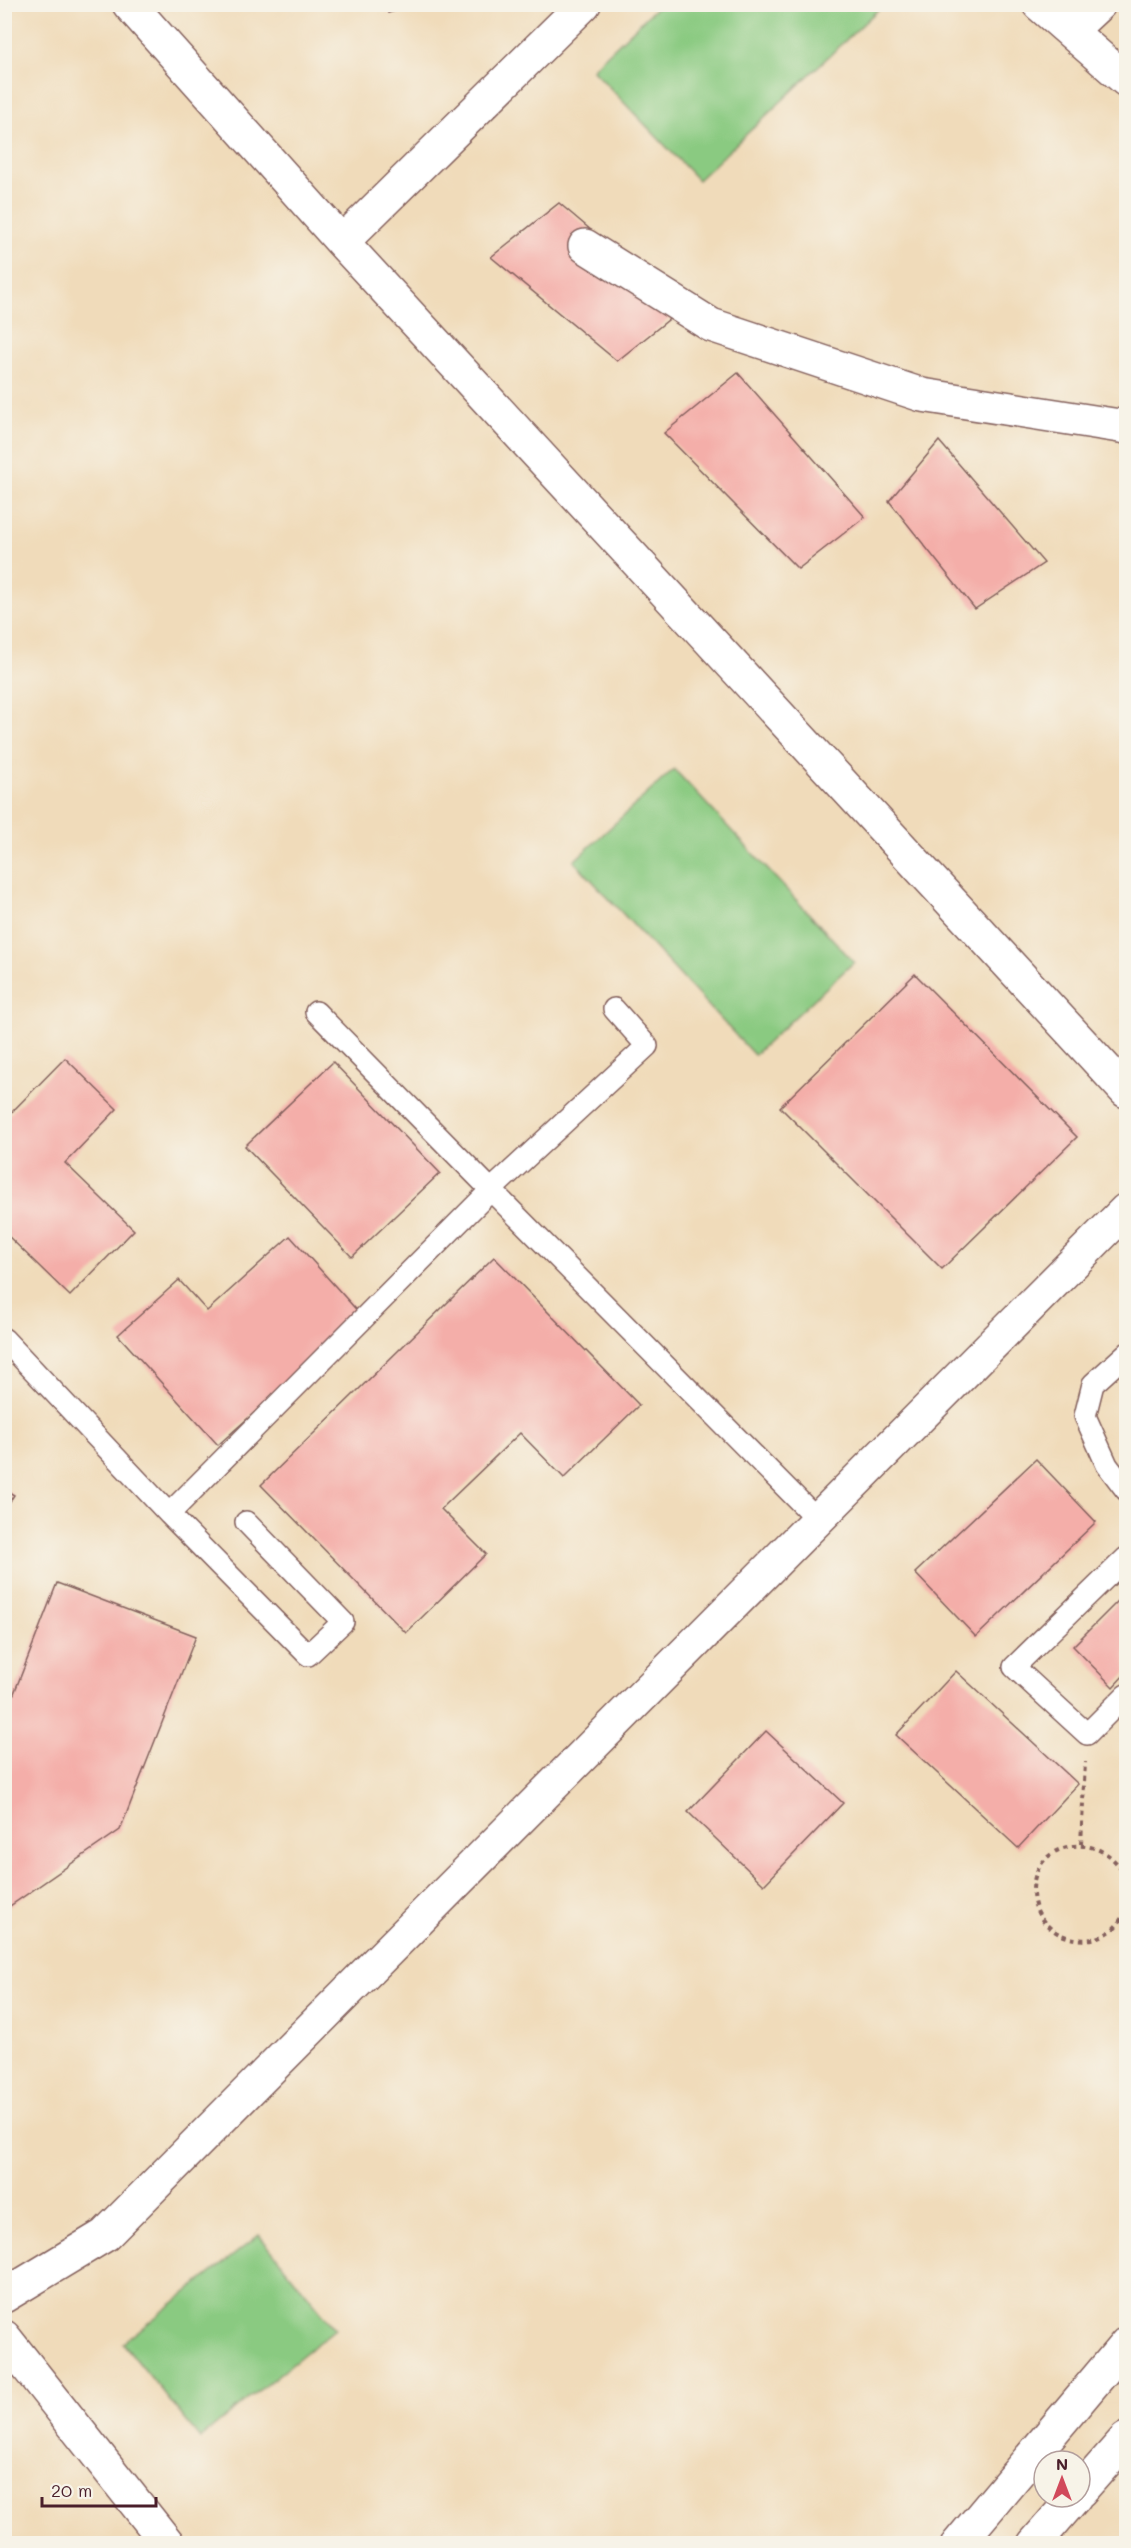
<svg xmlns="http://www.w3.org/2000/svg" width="1131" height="2548" font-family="Mali,sans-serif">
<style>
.green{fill:#8aca81;stroke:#6a7456;stroke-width:1.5}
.building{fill:#f4aea9}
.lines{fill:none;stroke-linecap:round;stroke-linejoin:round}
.service-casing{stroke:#84615d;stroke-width:24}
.minor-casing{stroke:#84615d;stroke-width:36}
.secondary-casing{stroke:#84615d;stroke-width:36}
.path{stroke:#84615d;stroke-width:4;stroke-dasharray:4.5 4.5;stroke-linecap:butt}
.service{stroke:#fff;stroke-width:21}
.minor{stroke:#fff;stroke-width:33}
.secondary{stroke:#fff;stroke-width:33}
</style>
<rect width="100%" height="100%" fill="#f7f3e8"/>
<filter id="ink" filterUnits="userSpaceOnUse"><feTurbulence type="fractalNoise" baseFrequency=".0167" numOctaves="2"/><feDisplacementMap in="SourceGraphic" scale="12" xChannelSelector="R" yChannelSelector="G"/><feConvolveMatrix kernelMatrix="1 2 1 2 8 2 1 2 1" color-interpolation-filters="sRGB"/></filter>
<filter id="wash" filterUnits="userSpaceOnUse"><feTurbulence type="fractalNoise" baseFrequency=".008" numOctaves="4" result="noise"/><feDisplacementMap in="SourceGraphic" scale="24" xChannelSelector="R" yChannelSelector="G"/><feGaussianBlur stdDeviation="1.35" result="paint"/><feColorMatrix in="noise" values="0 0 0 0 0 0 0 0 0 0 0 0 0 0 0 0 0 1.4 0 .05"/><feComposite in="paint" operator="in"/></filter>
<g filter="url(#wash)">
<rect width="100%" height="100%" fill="#f0dbba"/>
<path class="green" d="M659 5V4L883 5 698 180 592 69Z
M674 769 854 962 754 1055 574 861Z
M259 2235 335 2329 200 2438 123 2343Z"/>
<g id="blocks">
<path class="building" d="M386 4H418V5L388 13Z
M559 203 683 308 617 361 491 257Z
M738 373 865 517 798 569 664 433Z
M939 441 1044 563 975 609 889 501Z
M915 974 1077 1137 942 1269 780 1107Z
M65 1058 117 1109 65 1163 134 1230 70 1296 4 1232V1120Z
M333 1062 440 1173 352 1257 245 1146Z
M290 1236 362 1316 218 1445 118 1335 179 1280 207 1311Z
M494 1257 639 1405 564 1478 520 1433 441 1509 486 1554 406 1633 261 1485Z
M1036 1459 1096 1522 976 1637 915 1573Z
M4 1489 14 1495 4 1511Z
M57 1583 196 1636 120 1830 4 1910V1719Z
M1125 1594 1126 1673 1113 1687 1073 1646Z
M956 1671 1078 1784 1018 1848 896 1735Z
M766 1731 843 1803 764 1885 688 1812Z"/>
</g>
</g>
<g filter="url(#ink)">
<use href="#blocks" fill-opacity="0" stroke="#84615d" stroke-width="1.5"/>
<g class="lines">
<g class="service-casing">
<path id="service" d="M614 1009 647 1046 491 1190 819 1521
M4 1339 169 1514 308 1655 343 1622 246 1522
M1126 1354 1093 1384 1085 1416 1107 1465 1126 1490
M169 1514 491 1190 316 1012
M1126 1558 1014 1667 1087 1734 1126 1695"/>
</g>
<g class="minor-casing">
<path id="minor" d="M129 4 342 242 1126 1091
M1039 4 1126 80
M1070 31 1099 4
M342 242 584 4
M585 246 711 325 922 395 1126 427
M4 2296 105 2235 1126 1210
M4 2337 168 2544"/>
</g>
<g class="secondary-casing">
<path id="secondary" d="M1080 2491 1126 2439
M958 2544 1126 2344
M1034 2544 1075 2497"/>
</g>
<path class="path" d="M1081 1844 1085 1762
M1126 1878C1103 1827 1033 1840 1033 1891 1033 1946 1114 1959 1126 1906"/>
<use href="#service" class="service"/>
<use href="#minor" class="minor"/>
<use href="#secondary" class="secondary"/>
</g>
</g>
<rect width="1131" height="2548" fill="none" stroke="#f7f3e8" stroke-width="24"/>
<g transform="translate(1062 2479)"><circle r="28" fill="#f7f3e8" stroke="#b29e9c" stroke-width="1.5"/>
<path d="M0-4.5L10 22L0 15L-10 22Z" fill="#d1495b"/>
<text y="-9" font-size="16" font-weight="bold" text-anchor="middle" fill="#4a1f2b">N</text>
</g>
<path d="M42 2497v9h114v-9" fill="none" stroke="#4a1f2b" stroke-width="3"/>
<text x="51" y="2497" font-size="18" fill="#4a1f2b" stroke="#f7f3e8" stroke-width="4.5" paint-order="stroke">20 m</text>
</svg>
